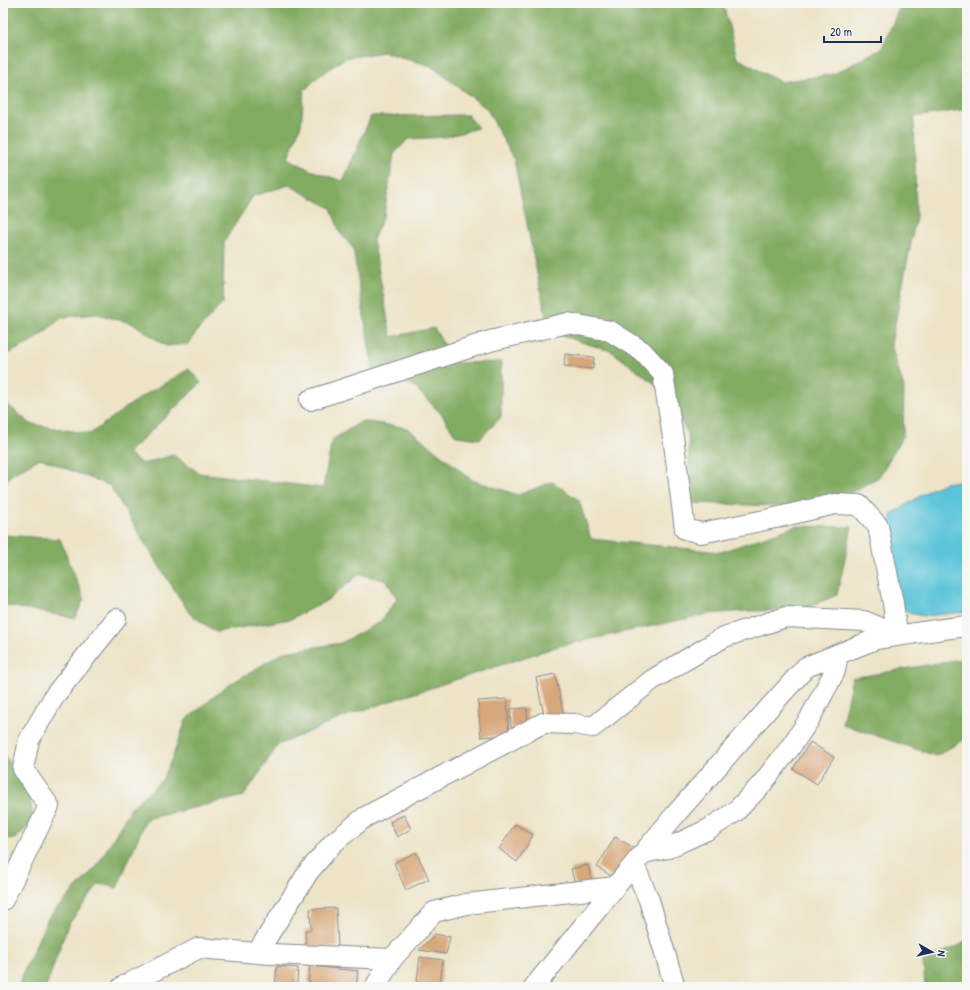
<svg xmlns="http://www.w3.org/2000/svg" width="970" height="990" font-family="'Patrick Hand',sans-serif">
<style>
.forest{fill:#82ab62;stroke:#4e6d60}
.water{fill:#5cc4d9;stroke:#3c7a9c}
.building{fill:#d8a87d}
.lines{fill:none;stroke-linecap:round;stroke-linejoin:round}
.street-casing{stroke:#848a92;stroke-width:22}
.street{stroke:#fff;stroke-width:20}
</style>
<rect width="100%" height="100%" fill="#f6f6f2"/>
<filter id="ink" filterUnits="userSpaceOnUse"><feTurbulence type="fractalNoise" baseFrequency=".025" numOctaves="2"/><feDisplacementMap in="SourceGraphic" scale="8" xChannelSelector="R" yChannelSelector="G"/><feConvolveMatrix kernelMatrix="1 2 1 2 8 2 1 2 1" color-interpolation-filters="sRGB"/></filter>
<filter id="wash" filterUnits="userSpaceOnUse"><feTurbulence type="fractalNoise" baseFrequency=".012" numOctaves="4" result="noise"/><feDisplacementMap in="SourceGraphic" scale="16" xChannelSelector="R" yChannelSelector="G"/><feGaussianBlur stdDeviation="0.9" result="paint"/><feColorMatrix in="noise" values="0 0 0 0 0 0 0 0 0 0 0 0 0 0 0 0 0 1.4 0 .05"/><feComposite in="paint" operator="in"/></filter>
<g filter="url(#wash)">
<rect width="100%" height="100%" fill="#ede4c7"/>
<path class="forest" d="M3 3H723L737 58 780 82 834 74 882 48 900 6V3H967V109L914 117 916 217 891 344 904 389 903 436 879 477 845 496 801 507 691 503 688 434 662 389 611 351 549 332 514 160 487 109 431 66 384 52 345 58 319 76 304 91 301 125 288 158 310 170 343 181 371 116 468 115 478 128 446 137 408 139 394 154 384 215 373 240 391 337 434 328 455 363 501 362V417L480 439 456 436 442 415 414 386 373 371 353 248 340 233 331 208 289 185 253 196 224 242 223 303 197 331 189 344 166 346 134 324 97 314 63 317 32 342 3 356Z
M189 369 201 383 128 453 142 464 173 455 199 473 323 488 332 440 362 421 408 428 472 480 518 495 552 482 579 500 591 539 721 552 796 526 852 527 837 595 801 610 747 611 708 614 559 646 351 714 278 745 244 796 146 819 117 888 99 884 68 925 46 987H18L23 973 48 918 97 866 131 808 162 780 173 756 186 720 227 686 284 652 341 643 380 622 397 599 387 581 360 574 326 601 291 619 216 632 190 614 154 558 110 486 40 458 11 475 3 485V401L31 424 90 434 138 399Z
M3 535 60 539 84 599 75 618 3 605Z
M967 658V738L936 756 842 724 852 678Z
M3 752 30 799 34 821 15 839 3 838Z
M967 940V987H927L925 985 923 961 960 945Z"/>
<path class="water" d="M967 480V612L923 616 908 613 900 601 888 535 891 515 929 490 945 483Z"/>
<g id="blocks">
<path class="building" d="M565 354 594 357 593 369 564 366Z
M555 674 564 716 545 720 536 678Z
M507 699 509 735 481 737 478 701Z
M527 708 528 726 511 727 510 709Z
M810 742 834 757 817 784 793 769Z
M404 815 411 829 397 837 390 822Z
M515 824 533 835 517 862 499 849Z
M615 837 634 848 616 879 597 867Z
M416 852 429 879 406 890 394 863Z
M588 865 592 883 576 887 571 869Z
M336 908 338 947 306 948 305 930H311L310 909Z
M435 934 450 937 446 954 419 950Z
M420 957 443 960 440 987H416Z
M277 966 298 968 297 983 292 982 291 987H275Z
M310 966 358 971 356 987H311V982H308Z"/>
</g>
</g>
<g filter="url(#ink)">
<use href="#blocks" fill-opacity="0" stroke="#848a92" stroke-width="1"/>
<g class="lines">
<g class="street-casing">
<path id="street" d="M643 853 668 848 707 830 735 812 761 785 789 749 809 720 835 671 838 654
M634 865 649 900 675 987
M3 900 49 806 23 769 29 740 55 695 116 619
M257 953 309 871 333 843 365 817 543 723 574 724 593 727 652 680 724 637 786 617 864 621 897 635 893 603 878 526 859 505 835 504 775 518 701 533 685 529 674 444 663 374 642 351 610 331 568 323 490 341 310 400
M122 987 199 948 271 954 392 959
M375 987 392 959 434 912 466 904 615 887
M534 987 615 887 675 815 768 709 806 667 876 639 943 629 967 626"/>
</g>
<use href="#street" class="street"/>
</g>
</g>
<rect width="970" height="990" fill="none" stroke="#f6f6f2" stroke-width="16"/>
<g transform="translate(932 952) rotate(98)" stroke="#f6f6f2" stroke-width="3" paint-order="stroke">
<path d="M0-3L7 15L0 10L-7 15Z" fill="#1b2f5e"/>
<text y="-6" font-size="11" font-weight="bold" text-anchor="middle" fill="#1b2f5e">N</text>
</g>
<path d="M824 36v6h57v-6" fill="none" stroke="#1b2f5e" stroke-width="2"/>
<text x="830" y="36" font-size="12" fill="#1b2f5e" stroke="#f6f6f2" stroke-width="3" paint-order="stroke">20 m</text>
</svg>
